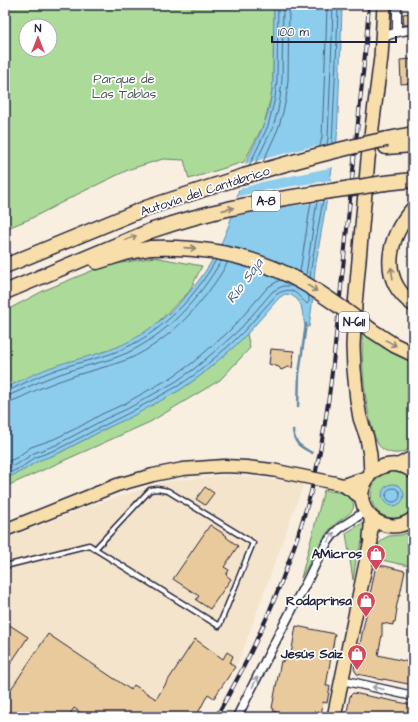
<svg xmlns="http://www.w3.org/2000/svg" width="418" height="722" font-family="'Architects Daughter',sans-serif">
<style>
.built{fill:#f4e4cc}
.green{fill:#acda98;stroke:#677e6a;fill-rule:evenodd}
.water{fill:#8ccced;stroke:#6288a6}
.pier{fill:#f8efe1}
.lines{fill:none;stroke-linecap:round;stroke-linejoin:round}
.shore{stroke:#4c6682;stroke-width:1}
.stream{stroke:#6288a6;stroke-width:2.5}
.building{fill:#e9ca9c;stroke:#22223b}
.service-casing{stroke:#22223b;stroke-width:7}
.minor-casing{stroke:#22223b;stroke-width:11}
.primary-casing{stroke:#22223b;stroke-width:15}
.trunk-casing{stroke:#22223b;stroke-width:16}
.motorway-casing{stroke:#22223b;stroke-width:17}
.service{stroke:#fff;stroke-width:4}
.minor{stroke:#fff;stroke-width:8}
.primary{stroke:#f8deab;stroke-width:12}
.trunk{stroke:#f8deab;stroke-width:13}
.motorway{stroke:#f8deab;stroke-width:14}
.rail-casing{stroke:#22223b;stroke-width:4}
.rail{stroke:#fff;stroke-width:2.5;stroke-dasharray:8;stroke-linecap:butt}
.primary-bridge-casing{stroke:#22223b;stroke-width:15;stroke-linecap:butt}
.motorway-bridge-casing{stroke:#22223b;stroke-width:17;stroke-linecap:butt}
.primary-bridge{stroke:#f8deab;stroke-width:12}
.motorway-bridge{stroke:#f8deab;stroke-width:14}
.oneway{stroke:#8d8073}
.oneway2{stroke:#9c9ca7}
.labels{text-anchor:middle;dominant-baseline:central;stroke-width:3.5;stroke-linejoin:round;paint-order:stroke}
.shield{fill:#fff;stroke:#646476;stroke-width:1}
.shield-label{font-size:12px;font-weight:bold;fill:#22223b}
.park-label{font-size:13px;fill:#4b5957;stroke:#fff}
.street-label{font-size:13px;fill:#22223b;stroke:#fff}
.poi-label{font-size:13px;font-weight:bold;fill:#22223b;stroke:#fff;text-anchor:end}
.water-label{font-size:14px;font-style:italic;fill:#475e79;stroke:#fff}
</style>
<rect width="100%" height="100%" fill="#f8efe1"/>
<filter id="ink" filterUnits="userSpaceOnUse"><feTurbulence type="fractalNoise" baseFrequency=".025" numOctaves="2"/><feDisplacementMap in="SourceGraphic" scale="8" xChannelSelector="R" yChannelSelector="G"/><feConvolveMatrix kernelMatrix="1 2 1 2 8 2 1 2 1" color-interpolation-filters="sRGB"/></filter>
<g filter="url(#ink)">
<path class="built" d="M230 475 304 483 241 656 235 667 214 698 208 695 197 717H5V539L89 506 168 481Z"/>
<path class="green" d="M5 5H274L273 79 271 97 264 124 244 162 189 179 184 160 163 159 130 169 78 194 30 219 5 229ZM26 26H50V50H26Z
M154 257 202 266 189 292 155 325 106 360 5 401V311L45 290 101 267Z
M362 332 384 348 413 361V446C407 451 401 454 393 453 387 452 381 449 378 444 374 437 372 428 370 420 363 391 362 362 362 332Z
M247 334 250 348 220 380 150 422 5 487V472L59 453 180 390 200 376Z
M394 471C402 472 408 475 413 481V508C408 514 402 518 394 518 365 518 362 475 394 471Z
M324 490C332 492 349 492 352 500 357 510 349 514 342 519 339 521 335 524 332 527 323 536 318 548 312 559 308 565 305 571 301 578Z
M361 524H363L365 527V532L356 560 353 580 346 533Z
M413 531V570L409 566 377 559 375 558 379 544 383 539 389 536 401 535Z"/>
<path class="water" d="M274 5H342L341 40 337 139 315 269 312 305 309 327 305 326 301 305 297 299 291 295 285 294 279 298 247 334 235 346 200 376 180 390 131 417 109 427 59 453 38 461 24 470 5 479V388C24 379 43 369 64 363 84 357 105 353 124 344 169 322 208 278 226 232 235 212 238 189 244 168 249 153 259 139 264 124 270 110 272 94 273 79Z
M382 495a11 11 0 1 1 22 0a11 11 0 1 1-22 0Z"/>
<path class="pier" d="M338 142 334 167 262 182 237 190 244 164 306 148Z
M332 180 329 201 285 207 229 217 235 197 262 191Z"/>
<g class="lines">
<path class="shore" d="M332 143 337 40 338 5
M327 145 328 138 332 40 333 5
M320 146 322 137 326 39 327 5
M263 162 278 129 283 112 286 99 288 80 289 5
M255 164 273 127 278 110 280 98 282 80 283 5
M249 166 268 126 275 98 277 80 278 5
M300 272 311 202
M306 275 317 201
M310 278 311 268 323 200
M5 391H8C26 382 45 373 64 367 84 361 106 357 125 348 164 330 195 297 216 260
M5 396 10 395C28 387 46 378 66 372 86 365 107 362 127 353 167 334 199 299 221 261
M5 402C13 402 21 397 28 394 38 389 48 385 59 381 82 372 106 368 129 359 171 340 205 302 228 262
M5 463 16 458 31 447 54 439 79 427 102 414 124 404 172 377 191 364 225 335 236 324 268 287 280 280
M5 470 19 463 34 453 56 445 105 419 127 409 175 382 194 369 229 339 241 328 273 291 283 286H292
M5 475 22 467 36 457 58 449 107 424 129 413 178 386 197 373 232 343 244 331 277 294C293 285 296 294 307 304L309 302V296
M386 495a7 7 0 1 1 14 0a7 7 0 1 1-14 0Z"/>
<path class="stream" d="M298 407 299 374 306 324
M293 430C295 445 300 446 312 453"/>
</g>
<path class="building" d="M412 13V25H404L403 14Z
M413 59V83L401 84 400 60Z
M271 349 294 351 292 368 288 367 281 370 279 367 269 364Z
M205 487 214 493 205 505 196 499Z
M210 525 227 536 226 537 238 546 224 567 229 570 226 575 231 579 210 609 196 600 199 596 173 579Z
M376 565 385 566 405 571 400 595H399L396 609H397L395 622H393V625L382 623V635L378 655 413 663V685L383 679V680L377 679V678L357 674 354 669 355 664H356Z
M5 622 28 637 5 672Z
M296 626 335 634 326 686H330L327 703 323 702 321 717H280V713L273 711 274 709 272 708 281 661 283 662V659L290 660Z
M48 634 131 690 134 685 156 699 195 639 223 659 227 652 233 656 230 663 235 667 214 698 208 694 196 717H87L74 708 68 717H5V698Z
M353 693 413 705V717H346L350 696Z"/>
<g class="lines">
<g class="service-casing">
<path id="service" d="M5 566 89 545 95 549 219 626 253 543 168 491 157 489 150 490 95 549"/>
</g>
<g class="minor-casing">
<path id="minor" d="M397 32V5
M382 38C392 33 402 30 413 30
M342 680 413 696
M237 717C260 672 282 627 306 583 315 566 325 540 340 528L366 511"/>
</g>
<g class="primary-casing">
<path id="primary" d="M335 483 343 485 362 498
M343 485 368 477
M5 530 117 485 153 475 183 469 224 466 247 467 272 470"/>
</g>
<g class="trunk-casing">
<path id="trunk" d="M413 472C405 465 394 463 384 466 377 468 370 473 367 479 348 509 385 540 413 519
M371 473 370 455 367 438 360 418 357 400 354 369 353 346 355 305 368 159 381 57 383 24 384 5
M334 717 368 553 371 541 370 537 371 527V517"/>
</g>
<g class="motorway-casing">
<path id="motorway" d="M388 139 413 134
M386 147 413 145
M385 183 413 180
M413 209C388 237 378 279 413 304
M97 262 125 253 151 248
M5 266 146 208 244 176
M5 292 150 231
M371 330 394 345 413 354
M400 465 413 458"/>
</g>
<use href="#service" class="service"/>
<use href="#minor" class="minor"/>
<use href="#primary" class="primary"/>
<use href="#trunk" class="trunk"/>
<use href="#motorway" class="motorway"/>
<g class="rail-casing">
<path id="rail" d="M216 717C258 646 289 571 311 492 328 425 334 356 341 287 349 209 357 131 365 54L369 5"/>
</g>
<use href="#rail" class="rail"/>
<g class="primary-bridge-casing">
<path id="primary-bridge" d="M272 470 335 483"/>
</g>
<g class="motorway-bridge-casing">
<path id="motorway-bridge" d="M244 176C291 162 339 149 387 139
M150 231C177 222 204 214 232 208 282 197 334 191 385 183
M151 248C203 246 252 255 298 280 324 294 348 312 371 330"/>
</g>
<use href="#primary-bridge" class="primary-bridge"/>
<use href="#motorway-bridge" class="motorway-bridge"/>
</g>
<defs><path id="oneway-shaft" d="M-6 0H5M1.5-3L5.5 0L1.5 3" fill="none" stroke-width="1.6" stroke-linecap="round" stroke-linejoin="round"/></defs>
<g class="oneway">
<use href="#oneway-shaft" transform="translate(228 209) rotate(-13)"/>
<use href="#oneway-shaft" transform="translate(131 238) rotate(-22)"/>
<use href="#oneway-shaft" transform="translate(190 248) rotate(4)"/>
<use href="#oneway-shaft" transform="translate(392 273) rotate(-99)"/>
<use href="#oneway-shaft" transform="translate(312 288) rotate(32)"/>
<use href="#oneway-shaft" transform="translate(391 343) rotate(29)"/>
</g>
<g class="oneway2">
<use href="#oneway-shaft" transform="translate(331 537) rotate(-54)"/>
<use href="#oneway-shaft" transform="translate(255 682) rotate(-63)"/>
<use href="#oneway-shaft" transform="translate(378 688) rotate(-167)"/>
</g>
</g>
<defs>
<g id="shop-pin" transform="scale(1)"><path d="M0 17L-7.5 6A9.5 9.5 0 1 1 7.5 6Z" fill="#d1495b" stroke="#fff"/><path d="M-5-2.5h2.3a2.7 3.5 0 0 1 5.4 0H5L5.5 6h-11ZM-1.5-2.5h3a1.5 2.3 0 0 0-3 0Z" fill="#fff"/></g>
</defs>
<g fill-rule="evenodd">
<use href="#shop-pin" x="376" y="554"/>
<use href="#shop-pin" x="366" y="601"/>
<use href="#shop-pin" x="357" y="654"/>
</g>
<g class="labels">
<g class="shield">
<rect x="252" y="191" width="28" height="20" rx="3"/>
<rect x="339" y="312" width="30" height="20" rx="3"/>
</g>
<g class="shield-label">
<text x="266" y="201">A-8</text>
<text x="354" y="322">N-611</text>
</g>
<g class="park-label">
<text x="124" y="79">Parque de<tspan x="124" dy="15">Las Tablas</tspan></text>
</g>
<g class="street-label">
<text transform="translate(205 191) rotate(-18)">Autovía del Cantábrico</text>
</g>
<g class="poi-label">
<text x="362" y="554">AMicros</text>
<text x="352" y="601">Rodaprinsa</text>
<text x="343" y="654">Jesús Saiz</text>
</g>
<g class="water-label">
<text transform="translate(245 281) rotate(-53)">Río Saja</text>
</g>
</g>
<rect width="418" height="722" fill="none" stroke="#fff" stroke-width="20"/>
<rect x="10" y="10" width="398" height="702" fill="none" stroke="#22223b" stroke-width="1.5" filter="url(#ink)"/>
<g transform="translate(38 38)"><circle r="19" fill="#ffffff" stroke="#a7a7b1"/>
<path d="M0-3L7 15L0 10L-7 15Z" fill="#d1495b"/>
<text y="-6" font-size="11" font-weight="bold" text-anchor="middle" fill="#22223b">N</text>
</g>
<path d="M272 36v6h124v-6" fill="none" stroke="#22223b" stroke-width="2"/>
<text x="278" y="36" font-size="12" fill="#22223b" stroke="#ffffff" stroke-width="3" paint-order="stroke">100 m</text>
</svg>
